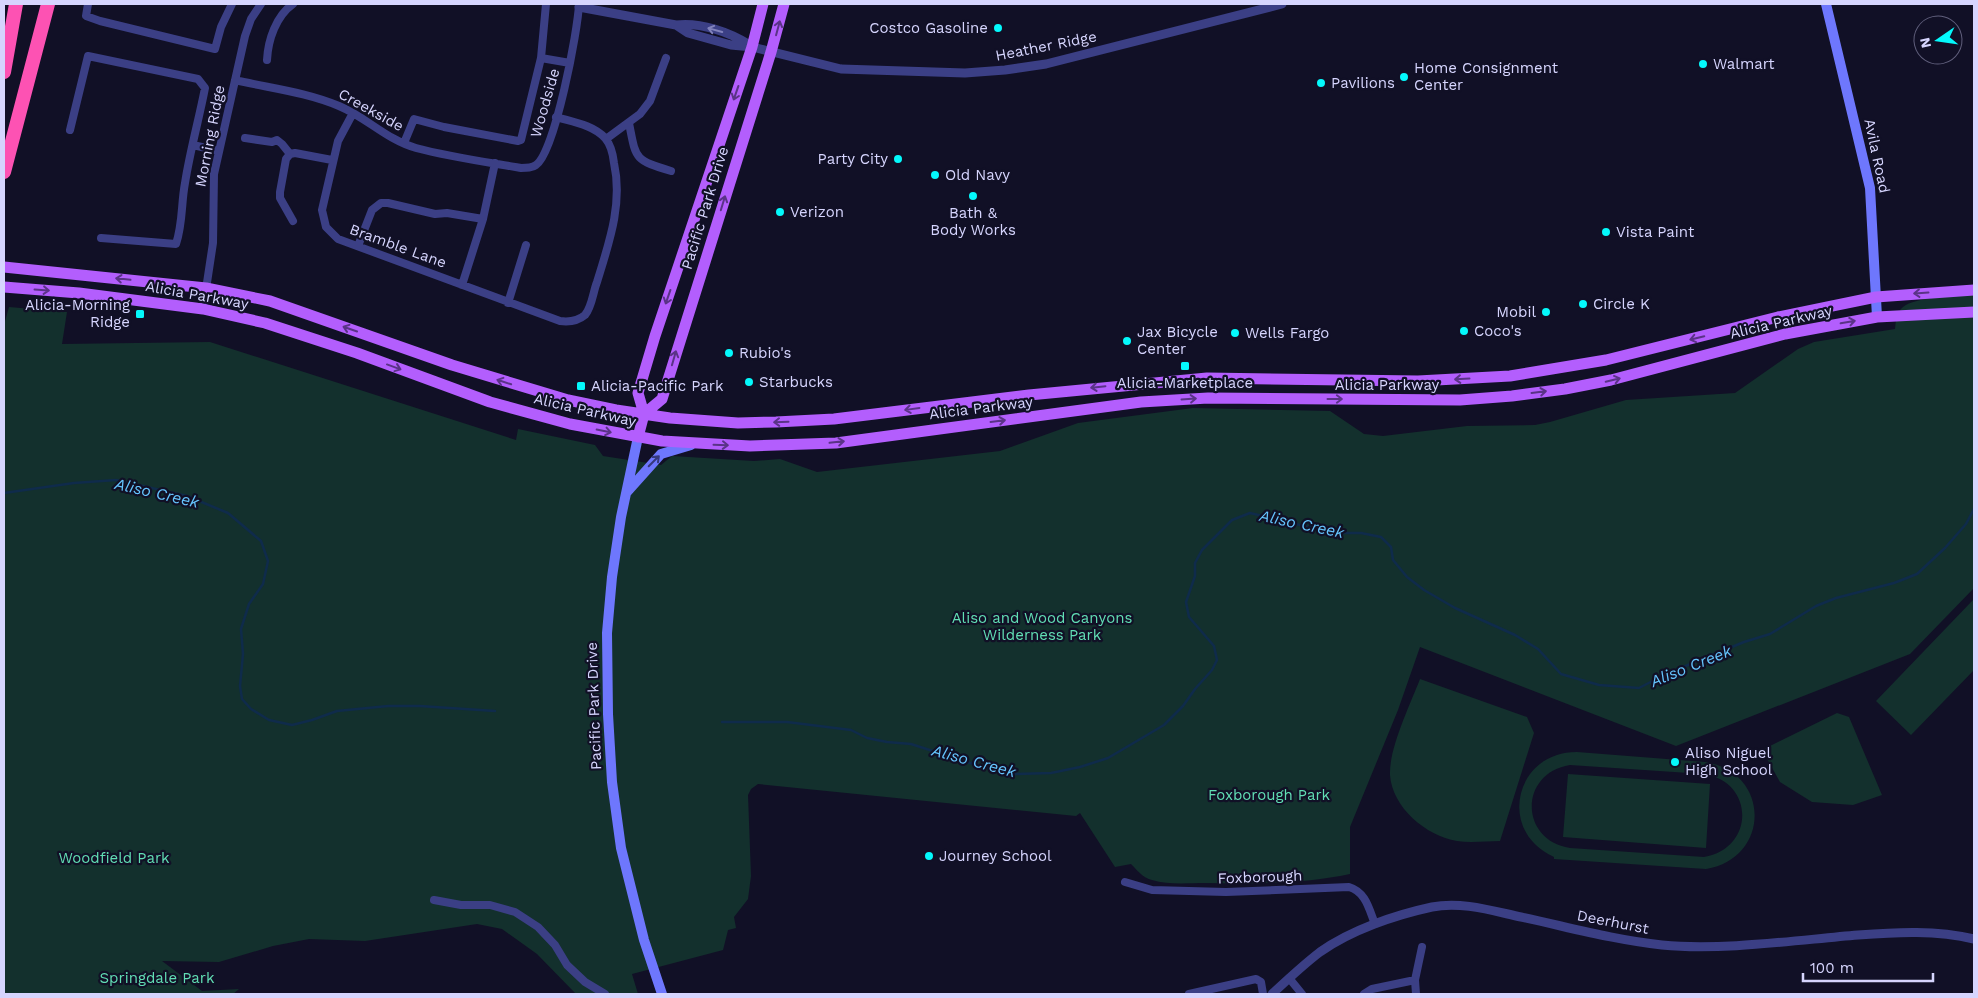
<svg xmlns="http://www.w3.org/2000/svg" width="1978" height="998" font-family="'Work Sans',sans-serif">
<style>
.green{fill:#13302d;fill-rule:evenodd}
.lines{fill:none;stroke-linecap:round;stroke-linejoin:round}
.stream{stroke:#0f2b4b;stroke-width:2.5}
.minor{stroke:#3b3f85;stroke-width:8}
.tertiary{stroke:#3b3f85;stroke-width:9}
.secondary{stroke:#6e77fd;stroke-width:10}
.primary{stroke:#b35efd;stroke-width:11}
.motorway{stroke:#fd52b3;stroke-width:14}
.oneway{stroke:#5a3387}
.oneway2{stroke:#8182bb}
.oneway3{stroke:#36397c}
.poi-dot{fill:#04f9fc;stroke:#111026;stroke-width:2}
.labels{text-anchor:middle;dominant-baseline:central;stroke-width:4.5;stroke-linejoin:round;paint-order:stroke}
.poi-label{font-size:15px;fill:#d6d5fe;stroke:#111026;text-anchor:start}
.street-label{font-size:15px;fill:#d6d5fe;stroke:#111026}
.park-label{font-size:15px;fill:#61deb4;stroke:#111026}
.water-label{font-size:16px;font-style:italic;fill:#65c4fd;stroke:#111026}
</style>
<rect width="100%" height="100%" fill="#111026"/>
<path class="green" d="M1974 294V588L1910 654 1676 746 1420 647 1398 710 1350 827V874C1303 884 1253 884 1205 883 1188 883 1168 885 1152 880 1143 878 1137 870 1131 864L1115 867 1080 813 1076 816 758 784 751 789 748 795 751 876 748 899 734 917 736 928 728 930 723 950 632 974 638 994H576L537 954 502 929 477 924 365 941 309 939 273 946 219 962 162 961 202 991 239 989 233 994H4V325L9 307 67 312 62 344 210 342 516 440 518 429 595 445 603 456 661 465 672 456 754 461 780 459 817 472 1000 451 1078 423 1193 408 1330 411 1364 434 1383 436 1467 426 1535 425 1550 422 1626 400 1735 393 1798 349 1814 342 1895 329C1896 320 1896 313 1903 307 1915 297 1958 295 1974 294Z
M1973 600 1974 670 1911 735 1876 701Z
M1420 679 1527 717 1534 733 1500 841C1486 841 1471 843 1457 841 1426 836 1392 807 1390 775 1389 748 1410 705 1420 679Z
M1837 713 1849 717 1882 795 1853 805 1812 802 1780 782 1762 750Z
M1577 752 1705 762C1771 772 1771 858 1706 869L1554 859V857C1497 832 1514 752 1577 752ZM1570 765 1704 774C1755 782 1755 848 1704 857L1570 848C1519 840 1519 773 1570 765Z
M1568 774 1710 784 1706 848 1563 837Z"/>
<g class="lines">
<path class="stream" d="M4 493 74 483 116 480 187 496 228 513 261 541 268 561 263 584 249 604 241 629 243 654 240 686 242 699 251 709 269 720 292 725 312 720 337 711 388 706H420L495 711
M722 722H787L851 730 867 738 887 742 911 744 970 763 1015 774 1051 773 1080 767 1108 758 1164 725 1183 706 1195 689 1212 670 1217 660 1214 646 1189 617 1186 602 1195 576V563L1202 550 1232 520 1250 513 1333 533H1361L1381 537 1391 547 1393 560 1407 577 1424 590 1455 608 1515 635 1538 649 1561 674 1599 685 1639 688 1666 674 1744 642 1770 634 1816 606 1836 598 1894 583 1917 574 1945 548 1966 524 1974 509"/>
<path class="minor" d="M88 4 86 16 100 21 215 49 221 27 232 4
M541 58 570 63
M267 60C268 40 276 16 293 4
M235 80C269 88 306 92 339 106 366 117 387 140 416 148 450 157 486 162 521 168 527 168 532 168 536 165 555 152 578 30 579 4
M353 113 338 141 322 210 326 227 338 239 560 321C568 322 578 321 585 315 592 307 593 292 597 282 609 243 623 204 614 163 613 154 611 145 605 138 593 125 573 122 556 117
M629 123C636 159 634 160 671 171
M70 130 88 56 198 79 205 88C199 119 190 151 185 183 181 204 183 223 176 244L101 238
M245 138 272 142 277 140 282 144 290 154
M606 139 640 114 650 101 666 58
M404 143 414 119 444 127 518 141 521 140 541 58 546 4
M193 145 219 151
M293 221 280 198V192L286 159 290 154 295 153 332 160
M358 246 372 210 381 203H388L435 214 447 213 483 219
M462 285 483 219 495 163
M508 303 526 245
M203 309 213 243 214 174 245 36 251 19 261 4
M1125 882 1152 890 1226 892 1349 887C1366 892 1369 909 1375 924
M434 900 461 905H490L515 912 538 927 555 945 567 965 585 982 605 994
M1289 978 1302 994
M1415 980 1416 994
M1189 994 1256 979 1261 982 1263 994
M1364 994 1372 989 1415 980 1422 947"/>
<path class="tertiary" d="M579 7 676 25C701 22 729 32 750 45
M676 25 688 33 731 45 752 47 841 69 965 73 1005 70 1046 64 1282 4
M1272 994C1287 980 1303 965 1320 952 1351 930 1395 915 1432 907 1461 901 1493 911 1521 917 1568 927 1614 940 1662 945 1722 951 1797 940 1858 935 1897 932 1936 930 1974 939"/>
<path class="secondary" d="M1826 4 1870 188 1877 317
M638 437 621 517 612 577 607 633 608 714 612 782 621 848 644 940 662 994
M627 492 661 454 691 445"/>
<path class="primary" d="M4 267 206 288 270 301 452 365 568 400 616 410 670 418 738 423 776 422 834 419 1029 395 1207 378 1418 381 1510 376 1606 360 1778 317 1876 297 1974 290
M4 287 79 293 203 309 265 323 357 353 490 402 570 424 662 441 750 446 836 443 1141 402 1208 398 1460 400 1512 396 1565 389 1611 380 1785 334 1877 317 1974 312
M644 414 662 399 771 52 784 4
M638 437 644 414 638 393 655 336 752 47 763 4"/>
<path class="motorway" d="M4 72 16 4
M4 172 48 4"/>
</g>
<defs><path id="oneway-shaft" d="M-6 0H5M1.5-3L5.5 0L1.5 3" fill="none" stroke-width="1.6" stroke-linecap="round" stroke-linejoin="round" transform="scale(1.25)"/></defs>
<g class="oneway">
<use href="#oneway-shaft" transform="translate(778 28) rotate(-75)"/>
<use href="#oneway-shaft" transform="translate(736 93) rotate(109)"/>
<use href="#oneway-shaft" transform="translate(723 203) rotate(-73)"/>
<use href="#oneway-shaft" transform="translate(123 279) rotate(-174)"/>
<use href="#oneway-shaft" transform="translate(42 290) rotate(4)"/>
<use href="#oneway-shaft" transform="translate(1921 293) rotate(176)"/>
<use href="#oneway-shaft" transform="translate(668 297) rotate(109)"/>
<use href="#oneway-shaft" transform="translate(1848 322) rotate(-10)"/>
<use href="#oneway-shaft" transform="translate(350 329) rotate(-161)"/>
<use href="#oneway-shaft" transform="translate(1697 338) rotate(166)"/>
<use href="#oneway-shaft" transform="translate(674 358) rotate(-74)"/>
<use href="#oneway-shaft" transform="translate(394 367) rotate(20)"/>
<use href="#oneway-shaft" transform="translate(1462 379) rotate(177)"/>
<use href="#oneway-shaft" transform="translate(1613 380) rotate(-13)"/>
<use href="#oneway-shaft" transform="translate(504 382) rotate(-162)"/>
<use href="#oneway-shaft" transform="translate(1098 387) rotate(174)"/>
<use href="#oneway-shaft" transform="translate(1539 392) rotate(-7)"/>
<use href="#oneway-shaft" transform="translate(1189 399) rotate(-4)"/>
<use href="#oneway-shaft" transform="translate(1335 399)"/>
<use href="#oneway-shaft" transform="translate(912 409) rotate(172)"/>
<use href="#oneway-shaft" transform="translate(998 421) rotate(-7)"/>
<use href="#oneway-shaft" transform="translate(781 422) rotate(178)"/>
<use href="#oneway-shaft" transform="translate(604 431) rotate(11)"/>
<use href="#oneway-shaft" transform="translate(837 442) rotate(-6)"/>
<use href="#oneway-shaft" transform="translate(721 445) rotate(2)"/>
</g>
<use class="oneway2" href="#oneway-shaft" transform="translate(715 30) rotate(-165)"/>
<use class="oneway3" href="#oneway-shaft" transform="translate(654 461) rotate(-45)"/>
<g class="poi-dot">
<circle cx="998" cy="28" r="5"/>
<circle cx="1703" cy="64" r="5"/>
<circle cx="1404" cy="77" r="5"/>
<circle cx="1321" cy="83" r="5"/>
<circle cx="898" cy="159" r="5"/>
<circle cx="935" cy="175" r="5"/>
<circle cx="973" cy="196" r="5"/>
<circle cx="780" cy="212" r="5"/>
<circle cx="1606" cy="232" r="5"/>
<circle cx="1583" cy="304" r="5"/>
<circle cx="1546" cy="312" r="5"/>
<rect x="135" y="309" width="10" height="10" rx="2.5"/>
<circle cx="1464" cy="331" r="5"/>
<circle cx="1235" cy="333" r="5"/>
<circle cx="1127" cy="341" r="5"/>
<circle cx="729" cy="353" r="5"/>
<rect x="1180" y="361" width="10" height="10" rx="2.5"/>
<circle cx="749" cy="382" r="5"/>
<rect x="576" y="381" width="10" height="10" rx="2.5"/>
<circle cx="1675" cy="762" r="5"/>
<circle cx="929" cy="856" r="5"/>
</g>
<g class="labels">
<g class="poi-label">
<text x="988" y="28" text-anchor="end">Costco Gasoline</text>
<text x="1713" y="64">Walmart</text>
<text x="1414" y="68">Home Consignment<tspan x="1414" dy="17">Center</tspan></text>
<text x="1331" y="83">Pavilions</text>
<text x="888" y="159" text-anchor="end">Party City</text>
<text x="945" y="175">Old Navy</text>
<text x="790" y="212">Verizon</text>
<text x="973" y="213" text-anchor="middle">Bath &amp;<tspan x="973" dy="17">Body Works</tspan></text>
<text x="1616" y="232">Vista Paint</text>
<text x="1593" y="304">Circle K</text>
<text x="130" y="305" text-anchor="end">Alicia-Morning<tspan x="130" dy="17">Ridge</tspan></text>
<text x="1536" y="312" text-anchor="end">Mobil</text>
<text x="1474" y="331">Coco's</text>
<text x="1137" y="332">Jax Bicycle<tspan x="1137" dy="17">Center</tspan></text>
<text x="1245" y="333">Wells Fargo</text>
<text x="739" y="353">Rubio's</text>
<text x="759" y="382">Starbucks</text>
<text x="1185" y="383" text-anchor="middle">Alicia-Marketplace</text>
<text x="591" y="386">Alicia-Pacific Park</text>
<text x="1685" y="753">Aliso Niguel<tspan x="1685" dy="17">High School</tspan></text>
<text x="939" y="856">Journey School</text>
</g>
<g class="street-label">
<text transform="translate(1046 46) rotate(-11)">Heather Ridge</text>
<text transform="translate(545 103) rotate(-74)">Woodside</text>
<text transform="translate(371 110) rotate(29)">Creekside</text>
<text transform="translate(210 136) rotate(-79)">Morning Ridge</text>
<text transform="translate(1877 156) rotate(78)">Avila Road</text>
<text transform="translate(705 208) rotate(-73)">Pacific Park Drive</text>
<text transform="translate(398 246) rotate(20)">Bramble Lane</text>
<text transform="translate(197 295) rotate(10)">Alicia Parkway</text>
<text transform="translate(1781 322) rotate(-13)">Alicia Parkway</text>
<text x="1387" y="385">Alicia Parkway</text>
<text transform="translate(981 408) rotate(-7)">Alicia Parkway</text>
<text transform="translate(585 410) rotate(13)">Alicia Parkway</text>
<text transform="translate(594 706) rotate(-92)">Pacific Park Drive</text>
<text transform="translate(1260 877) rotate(-2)">Foxborough</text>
<text transform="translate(1613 922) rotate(11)">Deerhurst</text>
</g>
<g class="park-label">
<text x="1042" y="618">Aliso and Wood Canyons<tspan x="1042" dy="17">Wilderness Park</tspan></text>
<text x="1269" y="795">Foxborough Park</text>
<text x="114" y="858">Woodfield Park</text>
<text x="157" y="978">Springdale Park</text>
</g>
<g class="water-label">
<text transform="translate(157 493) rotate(13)">Aliso Creek</text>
<text transform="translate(1302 524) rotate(12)">Aliso Creek</text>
<text transform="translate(1691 666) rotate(-22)">Aliso Creek</text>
<text transform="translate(974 761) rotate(15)">Aliso Creek</text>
</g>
</g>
<rect width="1978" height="998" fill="none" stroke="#d6d5fe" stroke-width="10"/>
<g transform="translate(1938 40) rotate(257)"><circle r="24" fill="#111026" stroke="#605f7c"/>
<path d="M0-4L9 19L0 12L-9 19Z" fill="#04f9fc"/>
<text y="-8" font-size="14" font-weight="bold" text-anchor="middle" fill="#d6d5fe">N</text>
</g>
<path d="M1803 973v8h130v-8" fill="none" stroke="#d6d5fe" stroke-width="2.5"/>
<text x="1810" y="973" font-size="15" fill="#d6d5fe" stroke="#111026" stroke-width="4" paint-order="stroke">100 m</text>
</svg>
